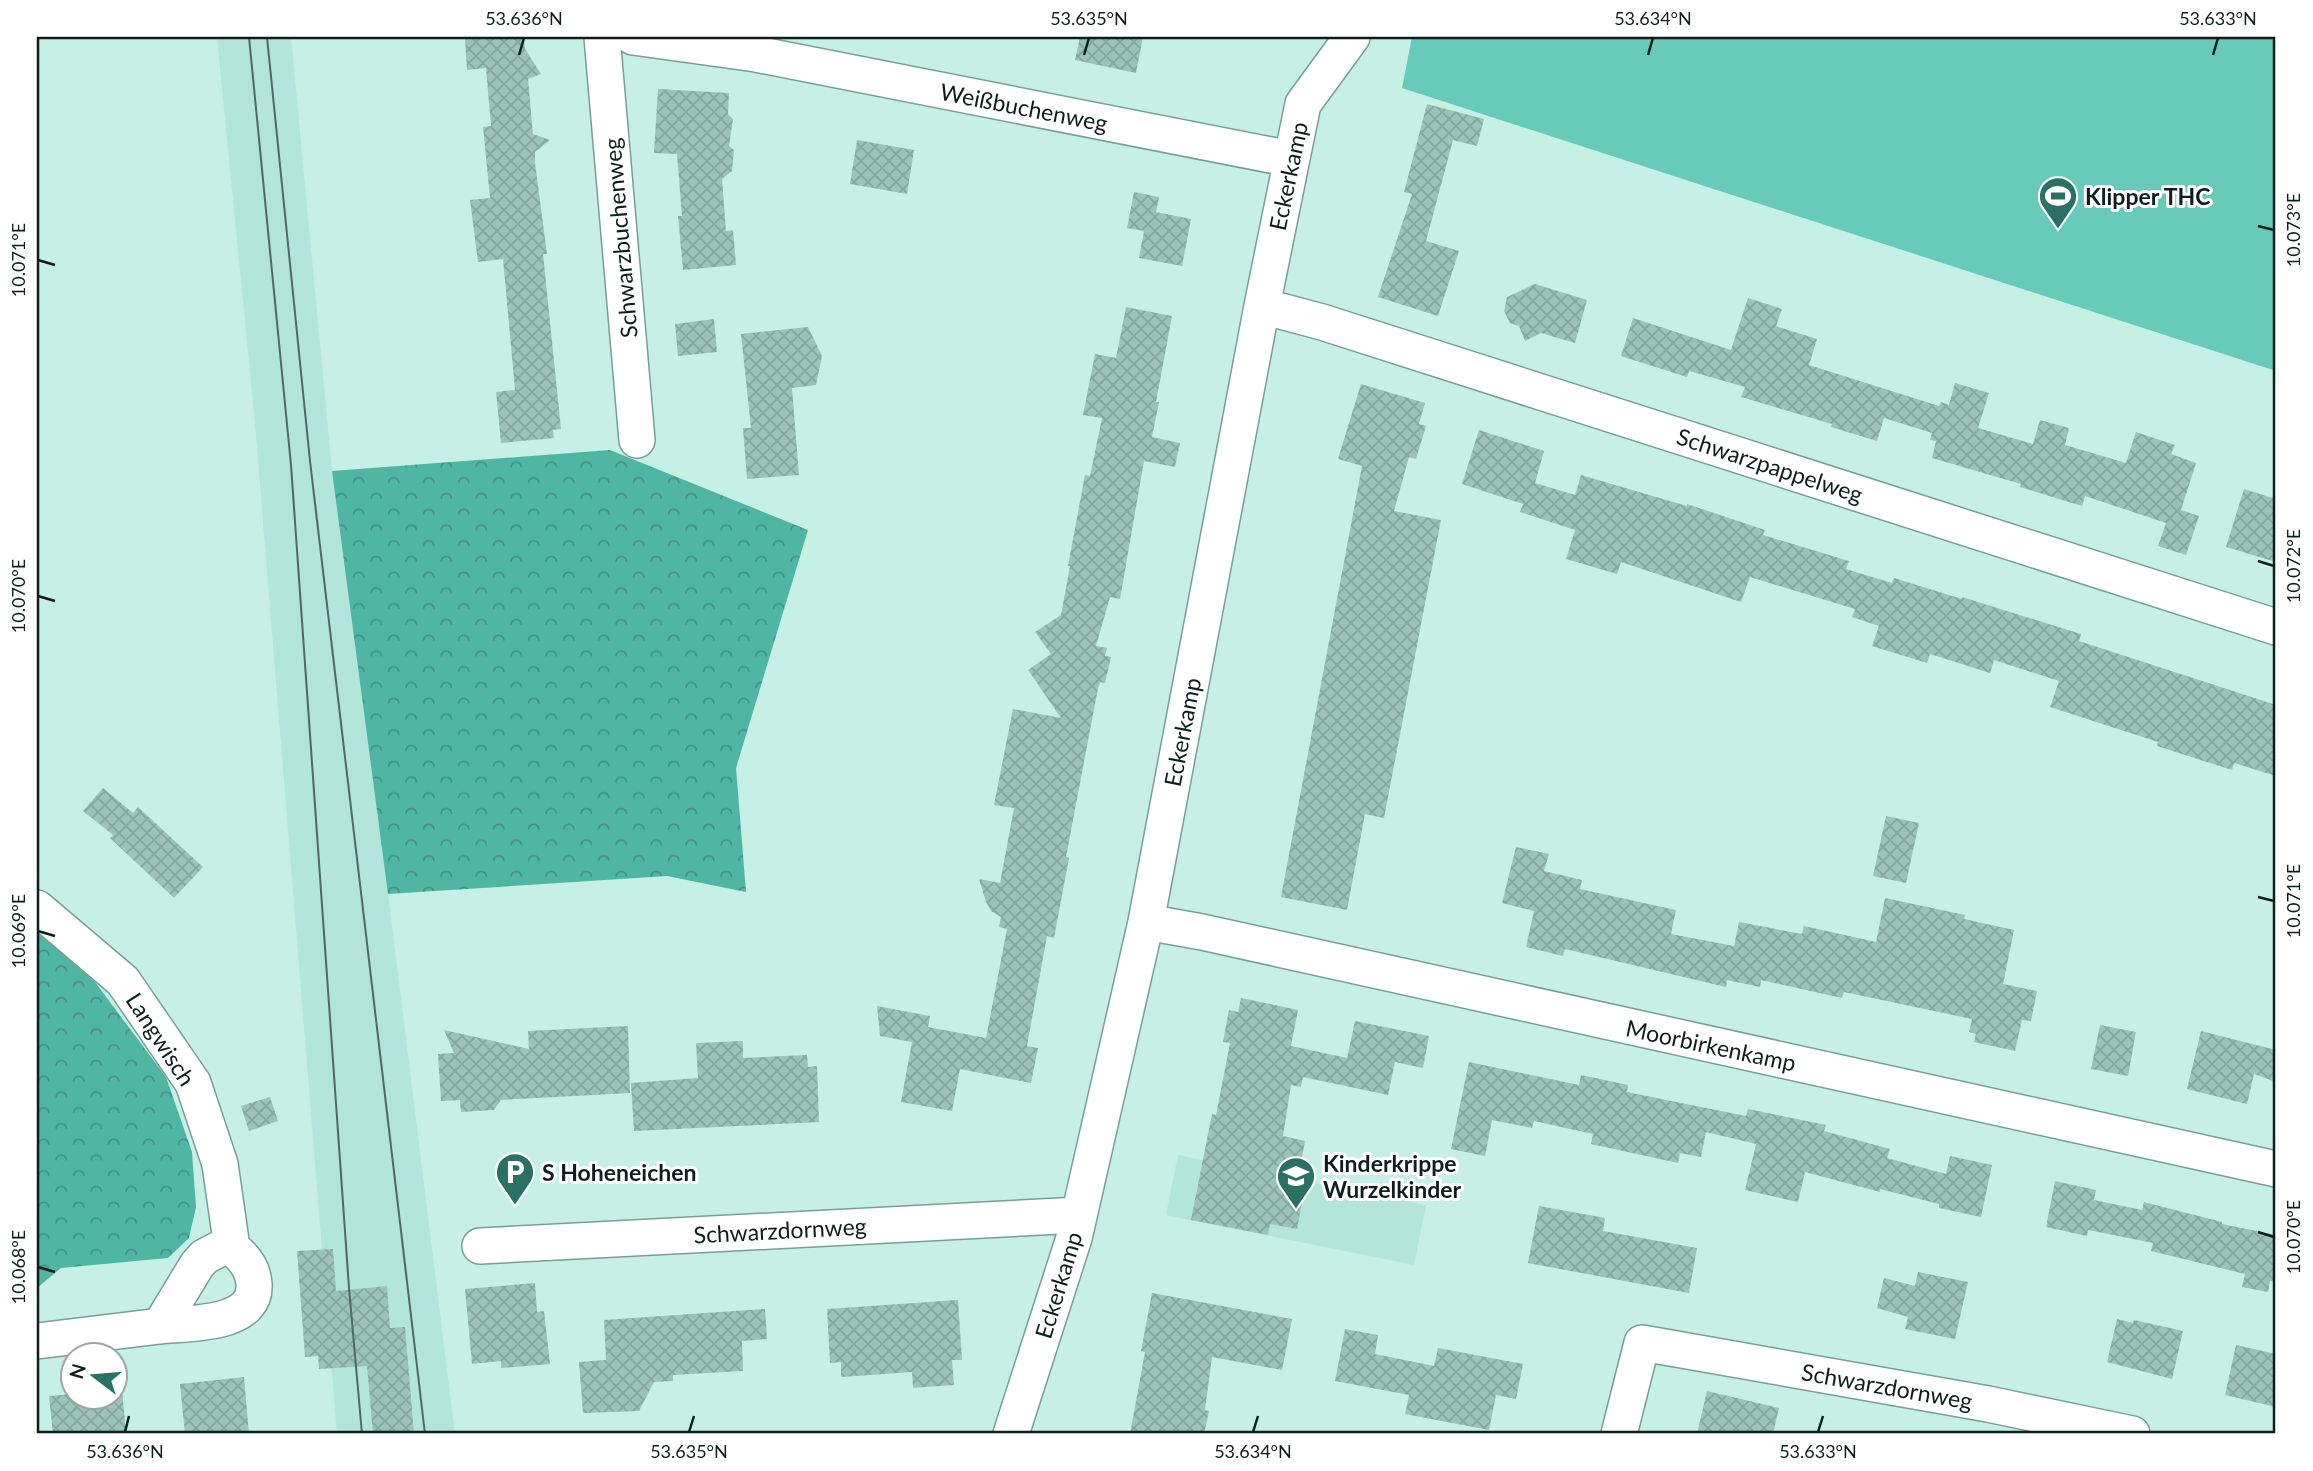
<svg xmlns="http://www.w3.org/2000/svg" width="2313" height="1471" font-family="Lato,sans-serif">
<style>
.built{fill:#b3e5da}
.green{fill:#68cbb9}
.forest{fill:url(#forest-crowns)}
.building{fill:url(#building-cross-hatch)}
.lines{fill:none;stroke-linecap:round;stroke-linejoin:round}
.minor-casing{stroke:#789f96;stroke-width:38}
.minor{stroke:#fff;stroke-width:35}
.tram{stroke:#506963;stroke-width:2}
.ticks{fill:none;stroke:#0e1e1b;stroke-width:2.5}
.labels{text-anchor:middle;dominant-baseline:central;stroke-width:6;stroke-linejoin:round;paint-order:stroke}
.street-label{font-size:23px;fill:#0e1e1b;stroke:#fff}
.poi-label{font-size:23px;font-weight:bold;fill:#0e1e1b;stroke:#fff;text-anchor:start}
.neatline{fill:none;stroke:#0e1e1b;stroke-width:2.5}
.ticks-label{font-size:18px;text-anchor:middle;fill:#0e1e1b}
</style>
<defs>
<pattern id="forest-crowns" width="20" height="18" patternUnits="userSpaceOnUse" patternTransform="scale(1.75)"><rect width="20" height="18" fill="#50b6a4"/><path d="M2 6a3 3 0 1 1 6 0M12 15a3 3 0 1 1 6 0" fill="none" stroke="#419385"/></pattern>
<pattern id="building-cross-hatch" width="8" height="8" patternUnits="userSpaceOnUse" patternTransform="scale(1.75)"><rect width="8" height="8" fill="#9bc3ba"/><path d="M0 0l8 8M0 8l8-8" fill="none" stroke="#84a79f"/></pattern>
</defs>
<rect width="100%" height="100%" fill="#c6efe6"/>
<path class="built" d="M217 37H291L332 471 388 894 455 1434H337L255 423Z
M1178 1155 1426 1205 1414 1265 1166 1215Z"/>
<path class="green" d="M1412 37H2276V371L1402 88Z"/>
<path class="forest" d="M610 450 808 530 736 768 746 892 667 876 388 894 332 471Z
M37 930 95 982 166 1077 192 1152 196 1207 189 1238 168 1258 61 1268 37 1288Z"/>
<path class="building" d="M486 37H524L525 49 541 74 528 79 533 134 550 140 535 152V163L547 254H543L561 429 553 430 554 438 501 443 496 392 515 390 503 259 478 262 470 200 490 198 483 127 491 126 486 68 467 70 465 39Z
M1080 37H1143L1136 73 1075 60Z
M658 89 729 93 728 114 733 119 729 146 734 150 732 171 722 179 726 231 733 230 736 265 683 270 678 216H682L677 154 654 153Z
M1427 104 1484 119 1477 146 1453 140 1426 241 1459 251 1438 316 1378 297 1412 194 1404 192Z
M857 140 914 150 907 194 850 184Z
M1134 192 1159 197 1156 212 1191 219 1182 266 1139 258 1144 231 1127 228Z
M1535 284 1587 300 1575 343 1541 333 1525 341 1519 326 1510 323 1504 311 1507 297Z
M1748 298 1782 309 1776 326 1817 339 1809 365 1939 406 1941 402 1949 405 1955 383 1989 393 1978 428 2033 444 2040 420 2069 428 2065 445 2126 463 2136 432 2175 445 2171 454 2196 463 2181 510 2199 516 2186 555 2158 546 2166 523 2085 496 2082 506 2020 487 2021 484 1932 458 1936 441 1930 440 1932 433 1884 418 1877 441 1831 427 1832 424 1741 397 1745 387 1689 371 1687 377 1621 356 1633 318 1731 350Z
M1126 307 1172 316 1156 402H1159L1152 437 1180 443 1175 467 1144 461 1120 599 1110 597 1096 646 1107 648 1105 656 1111 657 1105 683 1100 682 1098 688 1066 857 1069 858 1054 938 1047 936 1027 1046 1038 1048 1031 1083 960 1069 952 1111 901 1102 912 1042 880 1036 877 1006 930 1016 928 1027 986 1038 1007 929 999 927 1001 917 991 911 986 902 979 879 1000 883 1014 808 994 805 1013 709 1061 718 1028 670 1051 654 1035 632 1061 615 1070 566H1068L1085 475 1090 476 1102 418 1083 415 1095 354 1116 358Z
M714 319 717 352 678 356 675 324Z
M808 327 822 356 816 385 792 388 799 475 747 479 743 428H751L741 334Z
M1361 384 1425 403 1419 424 1426 426 1416 459 1409 457 1394 511 1441 520 1384 818 1365 814 1347 910 1281 897 1362 466 1338 459Z
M1479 430 1544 451 1535 483 1575 495 1581 475 1687 506V504L1765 530 1763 535 1849 561 1846 569 1892 583 1894 578 1962 599V597L2081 634 2079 641 2276 705V776L2234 763 2232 770 2157 746 2158 742 2050 707 2059 681 1994 660 1990 673 1930 654 1927 663 1872 646 1879 626 1852 617 1855 609 1750 577 1741 602 1621 562 1617 574 1566 559 1575 530 1520 512 1523 504 1462 484Z
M2244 489 2276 499V562L2226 547Z
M103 788 133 813 138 807 203 867 174 898 110 838 113 835 83 811Z
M1886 816 1919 823 1906 883 1873 876Z
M1516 847 1549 854 1544 871 1582 880 1580 889 1676 910 1671 934 1734 946 1739 922 1802 934 1804 926 1876 942 1885 898 1965 915 1964 919 2014 930 2003 984 2037 991 2031 1021 2022 1020 2015 1051 1974 1042 1976 1034 1969 1032 1972 1019 1844 992 1842 998 1761 980 1760 987 1727 980 1726 987 1565 949 1563 956 1526 947 1534 911 1502 903Z
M1241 998 1298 1010 1291 1046 1347 1058 1355 1021 1429 1036 1423 1068 1395 1062 1388 1095 1303 1077 1301 1087 1291 1085 1283 1136 1305 1141 1296 1190 1304 1192 1297 1229 1270 1224 1268 1235 1191 1220 1212 1114 1216 1115 1230 1043 1223 1042 1229 1010 1238 1012Z
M2100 1025 2136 1032 2128 1076 2091 1069Z
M628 1026 630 1093 501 1100 494 1110 461 1112 460 1100 441 1101 438 1054 454 1053 444 1030 529 1049 528 1031Z
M2201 1031 2276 1050V1082L2254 1074 2247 1104 2187 1089Z
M743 1041V1058L807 1055 808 1067 817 1066 819 1122 634 1131 631 1083 698 1078 696 1043Z
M1469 1062 1579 1085 1581 1075 1628 1085 1627 1092 1746 1116 1748 1109 1826 1125 1824 1131 1890 1149 1887 1158 1946 1174 1950 1156 1992 1165 1981 1217 1939 1208V1204L1880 1189V1192L1805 1172 1798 1202 1745 1190 1756 1144 1706 1132 1701 1157 1680 1153 1678 1163 1591 1144 1593 1134 1534 1121 1532 1128 1492 1120 1485 1156 1451 1149Z
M270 1097 278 1121 249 1131 241 1106Z
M2055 1181 2096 1190 2094 1200 2142 1210 2144 1202 2222 1222V1224L2276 1235V1282L2270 1281 2268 1292 2242 1287 2245 1274 2151 1251 2153 1243 2088 1230 2087 1236 2046 1227Z
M1539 1206 1605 1218 1603 1231 1697 1248 1689 1293 1528 1263Z
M333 1249 336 1291 387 1286 390 1328 405 1327 414 1434H373L367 1366 319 1369 318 1356 305 1357 297 1251Z
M1918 1272 1968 1282 1955 1339 1905 1329 1908 1317 1877 1308 1884 1278 1915 1286Z
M535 1283 537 1312 544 1311 550 1364 501 1368V1361L472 1364 465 1289Z
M1152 1293 1292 1319 1282 1370 1212 1357 1205 1410 1209 1411 1204 1434H1130L1145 1352 1141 1351Z
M958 1300 962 1360H952L954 1385 913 1388 912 1372 841 1377V1362L830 1363 827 1309Z
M765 1309 767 1339 742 1341 743 1371 673 1375V1381L654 1382 639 1411 583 1413 579 1362 606 1360 604 1320Z
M2117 1319 2133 1323 2134 1320 2183 1331 2172 1379 2107 1362Z
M1345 1329 1378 1335 1375 1354 1434 1366 1438 1348 1523 1364 1516 1399 1496 1395 1489 1430 1405 1414 1409 1395 1335 1381Z
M2236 1345 2276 1354V1407L2225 1395Z
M244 1377 249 1434H185L180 1384Z
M116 1389H122L126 1434H53L49 1396 74 1394V1397H116Z
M1707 1391 1779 1408 1773 1434H1697Z"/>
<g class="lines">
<g class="minor-casing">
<path id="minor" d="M602 37 637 440
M633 37 756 54 1291 159
M1262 306 1322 322 2276 627
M37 908 123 981 193 1083 220 1164 232 1248
M1146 922 1202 932 2276 1169
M480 1246 1079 1215
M221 1248H232C244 1257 253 1268 254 1284 257 1326 188 1323 160 1326L197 1265 204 1257Z
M37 1341 160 1326
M1011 1434 1074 1238 1146 922 1262 306 1303 104 1352 37
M1619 1434 1642 1343 1988 1404 2132 1434"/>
</g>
<use href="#minor" class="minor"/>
<path class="tram" d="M249 37 291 465 349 1288 362 1434
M267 37 310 461 425 1434"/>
</g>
<path class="ticks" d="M519 55 524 38M1084 55 1089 38M1648 55 1653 38M2213 55 2218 38M2258 226 2274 230M38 260 55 265M2258 561 2274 566M38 596 55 601M2258 897 2274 901M38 931 55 936M2258 1232 2274 1237M38 1267 55 1272M125 1432 129 1416M689 1432 694 1416M1253 1432 1258 1416M1818 1432 1823 1416"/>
<defs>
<g id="stadium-pin" transform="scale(2.0125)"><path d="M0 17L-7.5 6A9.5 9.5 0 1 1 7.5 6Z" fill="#2b7064" stroke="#fff"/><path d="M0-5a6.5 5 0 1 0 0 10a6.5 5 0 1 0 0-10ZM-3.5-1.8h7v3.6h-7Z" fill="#fff"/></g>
<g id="parking-pin" transform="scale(2.0125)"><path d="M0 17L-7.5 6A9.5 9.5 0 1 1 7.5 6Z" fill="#2b7064" stroke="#fff"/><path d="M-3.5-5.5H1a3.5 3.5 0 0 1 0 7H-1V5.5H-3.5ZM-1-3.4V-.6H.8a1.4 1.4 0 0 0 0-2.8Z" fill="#fff"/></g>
<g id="school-pin" transform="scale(2.0125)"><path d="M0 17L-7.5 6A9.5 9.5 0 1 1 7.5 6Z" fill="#2b7064" stroke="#fff"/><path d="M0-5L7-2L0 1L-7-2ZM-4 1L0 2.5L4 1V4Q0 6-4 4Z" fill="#fff"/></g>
</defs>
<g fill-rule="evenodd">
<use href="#stadium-pin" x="2058" y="196"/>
<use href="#parking-pin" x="515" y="1172"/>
<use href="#school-pin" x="1296" y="1176"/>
</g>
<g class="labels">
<g class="street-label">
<text transform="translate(1024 107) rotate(11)">Weißbuchenweg</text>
<text transform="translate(1288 176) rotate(-78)">Eckerkamp</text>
<text transform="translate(620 238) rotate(-95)">Schwarzbuchenweg</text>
<text transform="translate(1770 465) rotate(18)">Schwarzpappelweg</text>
<text transform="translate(1182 732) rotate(-79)">Eckerkamp</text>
<text transform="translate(161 1039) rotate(57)">Langwisch</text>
<text transform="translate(1711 1045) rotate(12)">Moorbirkenkamp</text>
<text transform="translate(780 1230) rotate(-3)">Schwarzdornweg</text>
<text transform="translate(1058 1285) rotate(-73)">Eckerkamp</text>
<text transform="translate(1887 1386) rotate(10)">Schwarzdornweg</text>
</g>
<g class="poi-label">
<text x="2085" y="196">Klipper THC</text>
<text x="1323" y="1163">Kinderkrippe<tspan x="1323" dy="26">Wurzelkinder</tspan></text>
<text x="542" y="1172">S Hoheneichen</text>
</g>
</g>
<rect width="2313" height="1471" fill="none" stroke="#ffffff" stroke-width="77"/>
<g transform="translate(94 1376) rotate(286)"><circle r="33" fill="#ffffff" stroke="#9fa5a4" stroke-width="2"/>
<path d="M0-5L12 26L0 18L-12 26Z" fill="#2b7064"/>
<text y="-10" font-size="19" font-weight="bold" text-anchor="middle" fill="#0e1e1b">N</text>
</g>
<rect x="38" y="38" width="2236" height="1394" class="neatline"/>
<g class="ticks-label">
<text x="524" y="25">53.636°N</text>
<text x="1089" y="25">53.635°N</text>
<text x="1653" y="25">53.634°N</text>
<text x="2218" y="25">53.633°N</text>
<text transform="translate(2294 230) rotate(-90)" y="6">10.073°E</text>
<text transform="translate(19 260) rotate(-90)" y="6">10.071°E</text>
<text transform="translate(2294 566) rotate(-90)" y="6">10.072°E</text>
<text transform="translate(19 596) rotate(-90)" y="6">10.070°E</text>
<text transform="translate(2294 901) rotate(-90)" y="6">10.071°E</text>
<text transform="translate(19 931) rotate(-90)" y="6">10.069°E</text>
<text transform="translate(2294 1237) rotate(-90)" y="6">10.070°E</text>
<text transform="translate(19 1267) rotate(-90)" y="6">10.068°E</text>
<text x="125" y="1458">53.636°N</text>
<text x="689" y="1458">53.635°N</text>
<text x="1253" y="1458">53.634°N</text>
<text x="1818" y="1458">53.633°N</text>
</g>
</svg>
